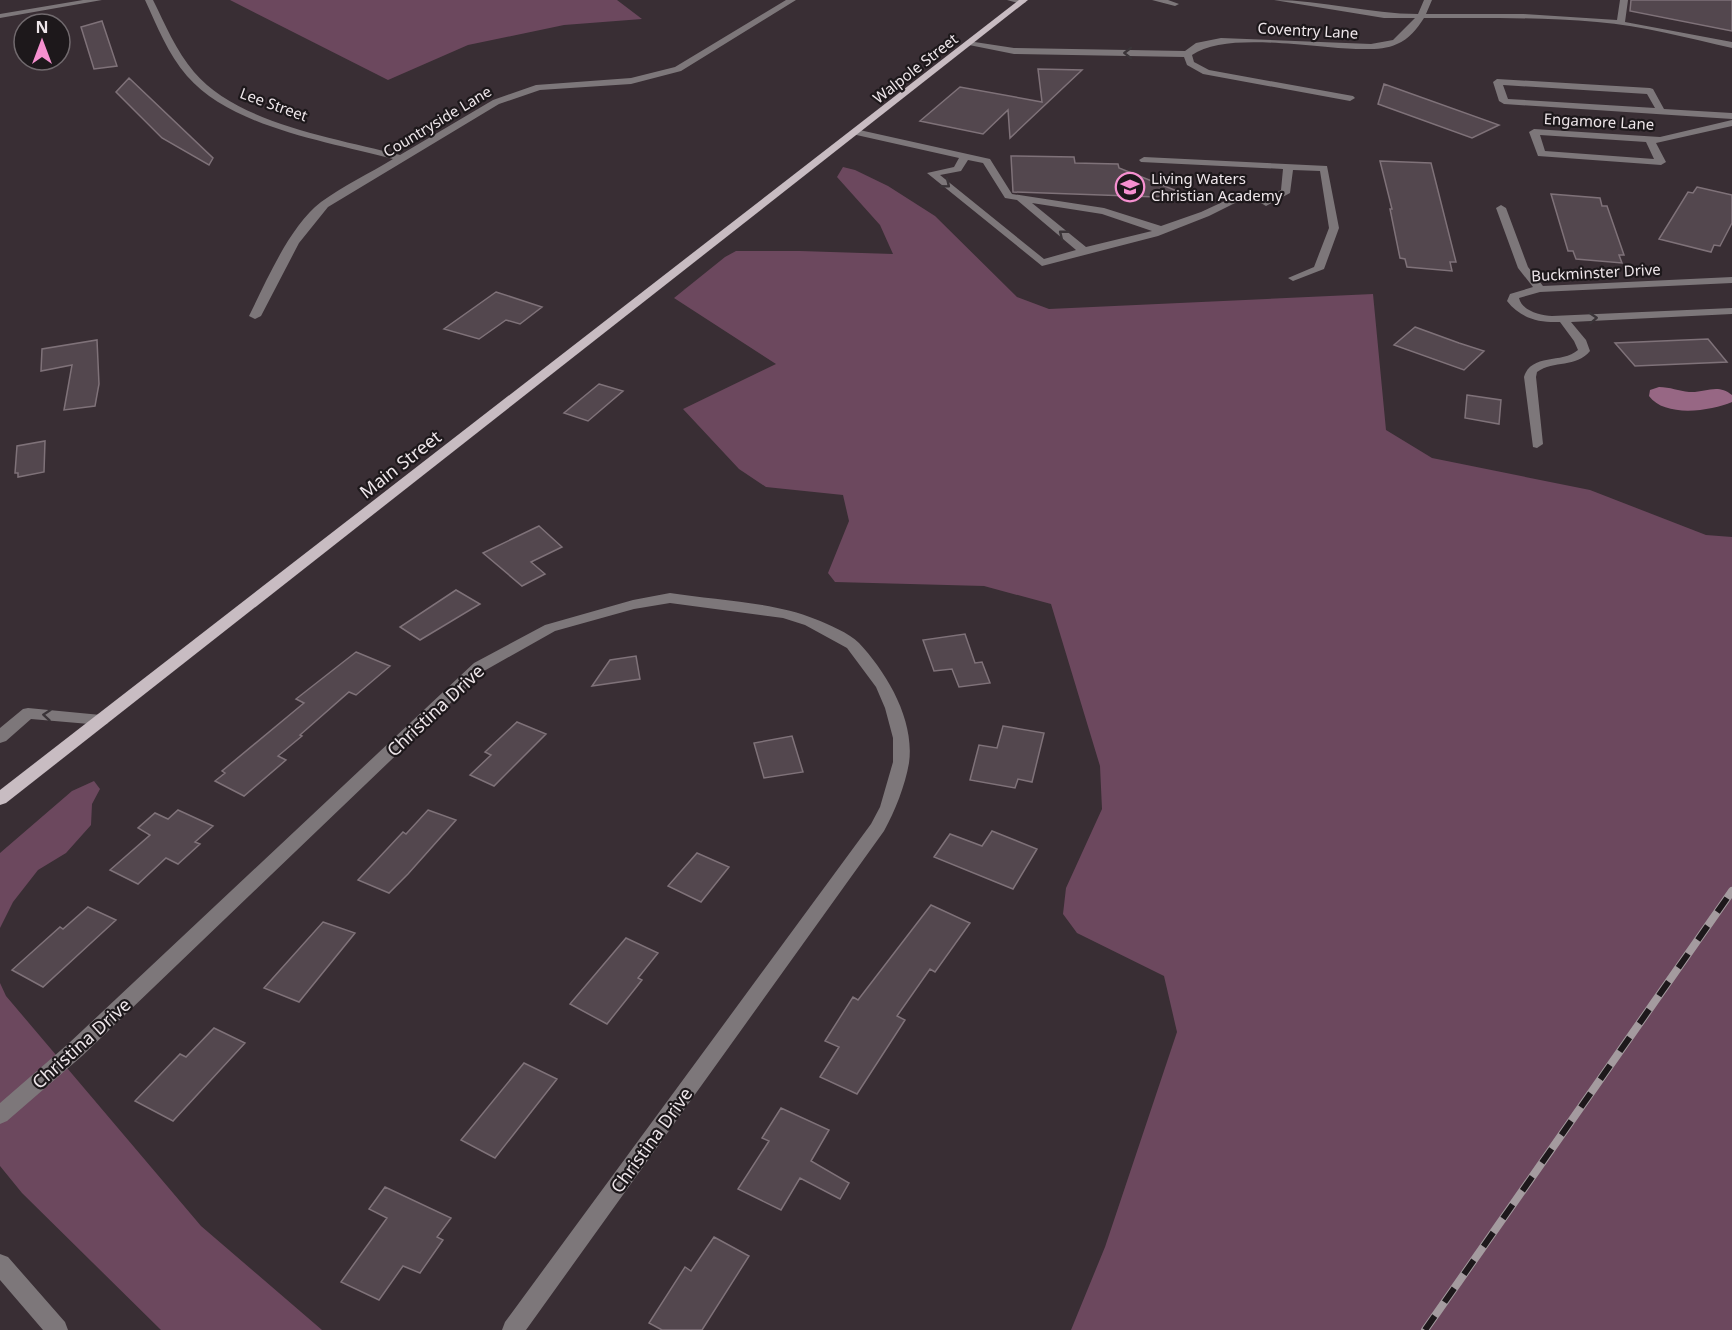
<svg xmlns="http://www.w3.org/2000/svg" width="1732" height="1330" font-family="'Noto Sans',sans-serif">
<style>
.green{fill:#6c485e}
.water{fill:#976784}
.building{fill:#53474e;stroke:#7f7279;stroke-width:1.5}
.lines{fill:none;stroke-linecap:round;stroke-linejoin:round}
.minor{fill:#7d777a;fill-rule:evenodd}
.major{fill:#c8bcc2;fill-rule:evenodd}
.rail-casing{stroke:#a49b9f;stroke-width:8}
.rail{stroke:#1d181b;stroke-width:6;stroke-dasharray:17;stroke-linecap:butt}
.oneway{stroke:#3a3438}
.labels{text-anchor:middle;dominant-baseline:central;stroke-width:4.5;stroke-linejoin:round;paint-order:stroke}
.far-street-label{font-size:15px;fill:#eee6ea;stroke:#1d181b}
.far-poi-label{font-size:15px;fill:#eee6ea;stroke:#1d181b;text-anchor:start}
.street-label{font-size:18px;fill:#eee6ea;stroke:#1d181b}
</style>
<rect width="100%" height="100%" fill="#392e34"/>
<path class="green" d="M230 0H617L642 19 564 25 468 45 388 80Z
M843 167 855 170 888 186 935 216 1017 297 1049 309 1373 294 1386 430 1432 458 1590 490 1706 535 1732 537V1330H1071L1105 1247 1177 1032 1164 976 1077 933 1063 914 1066 888 1102 809 1100 766 1051 604 984 586 835 582 828 573 849 521 843 495 766 487 739 469 683 409 776 364 674 298 725 257 736 251H800L893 254 880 225 837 177Z
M94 781 100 789 92 804 91 825 66 853 38 870 13 902 0 928V853L72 791Z
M0 983 6 996 201 1226 322 1330H161L22 1193 0 1166Z"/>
<path class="water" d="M1659 387C1670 387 1679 391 1689 392 1706 393 1717 383 1732 395V402C1711 411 1665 418 1649 396L1650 390Z"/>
<path class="building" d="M1631 0H1732V31L1630 11Z
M102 21 117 66 94 69 81 27Z
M1038 69 1082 70 1010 138 1008 110 983 134 920 121 960 87 1042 102Z
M129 78 213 158 209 165 162 138 116 92Z
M1384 84 1499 125 1472 138 1378 104Z
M1011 156 1074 157 1075 163 1118 164 1119 168 1187 195 1186 198 1013 192Z
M1380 161 1431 163 1456 262H1450L1452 271 1407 267 1405 259 1400 258 1390 209H1392Z
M1697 187 1732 195V223L1720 246 1714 245 1711 252 1659 239 1688 192 1693 193Z
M1551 194 1600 198 1602 206H1607L1624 255H1619L1622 263 1576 259 1573 251H1568Z
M496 292 542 307 520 324 506 320 479 339 444 329Z
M1415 327 1459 343 1484 351 1464 370 1394 345Z
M1708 339 1727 362 1635 366 1615 343Z
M97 340 99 384 95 406 64 410 72 365 41 371 42 349Z
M599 384 623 391 588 421 564 413Z
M1467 395 1501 400 1499 424 1465 418Z
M45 441 44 472 18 477V473H15L17 446Z
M539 526 562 547 531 562 545 574 522 586 483 553Z
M456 590 480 604 420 640 400 627Z
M965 634 975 663 982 662 990 683 959 687 952 669 934 671 923 640Z
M356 652 390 666 356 695 349 692 300 735 302 736 278 756 286 760 244 796 215 781 225 773 222 771 304 703 296 699Z
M636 656 640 679 592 686 610 660Z
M517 722 546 734 494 786 470 775 491 755 485 752Z
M1003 726 1044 733 1032 782 1018 779 1015 788 970 780 979 745 997 748Z
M792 736 803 772 764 778 754 743Z
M178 810 213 826 195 842 200 844 178 864 166 858 138 884 110 870 150 835 138 828 155 813 168 819Z
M428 810 456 820 408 874 389 893 358 880 403 832 406 834Z
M992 831 1037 849 1013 889 934 857 950 834 982 846Z
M697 853 729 867 701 902 668 886Z
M931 905 970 923 935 972 930 969 897 1016 905 1020 857 1094 820 1077 839 1047 825 1041 853 997 858 1000Z
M88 907 116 920 43 987 12 970 60 927 63 929Z
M323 922 355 933 299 1002 264 988Z
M626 938 658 953 638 978 642 980 607 1024 570 1004Z
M214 1028 245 1043 173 1121 135 1101 180 1054 186 1057Z
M524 1063 557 1079 495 1158 461 1140Z
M781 1108 829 1130 811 1161 849 1183 840 1199 800 1178 781 1210 738 1189 769 1141 762 1138Z
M385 1187 451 1218 437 1237 443 1240 420 1273 403 1266 379 1300 341 1282 387 1218 369 1209Z
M714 1237 749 1256 702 1330H662L649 1323 685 1267 691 1271Z"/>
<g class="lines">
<path class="minor" d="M83 0H102L0 18V14Z
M145 0H153C165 24 176 51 194 72 238 124 336 138 400 155L493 100 536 85 631 78 675 67 786 0H796L681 71 631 84 540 90 499 104 328 207 299 243 261 316 255 319 249 316C267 280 289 227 321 202 343 186 370 173 393 159 330 142 232 128 187 76 168 54 157 26 145 0Z
M1007 0H1024L1026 2 1022 4Z
M1152 0H1168L1179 4 1175 6Z
M1274 0C1322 0 1370 14 1418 14L1424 0H1432L1426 14H1524L1617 20 1620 0H1628L1625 22 1732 42V48C1688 38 1643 26 1597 22 1539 17 1481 18 1424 18 1417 29 1409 39 1397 44 1385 50 1369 49 1356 49 1314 48 1225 31 1192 55L1194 62 1209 70 1353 96 1355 98 1350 101 1203 74 1187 65 1184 57 1014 54 964 44 968 41 1014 48 1185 51 1196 43 1221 38 1371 44 1393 40 1415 18H1384Z
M1497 79 1650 88 1653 89 1664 109 1732 113V119L1504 104 1499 101 1493 82ZM1503 85 1647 94 1655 108 1508 99Z
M1732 120V126L1656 143 1666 162 1661 165 1538 156 1529 132 1534 129 1660 137ZM1540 135 1646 142 1654 159 1545 151Z
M855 129 990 159 1012 194 1104 208 1161 226 1201 212 1242 193 1251 195 1209 216 1158 236 1042 266 927 173 954 167 959 158 852 134V130ZM968 160 983 163 1005 198 1017 200 1076 250 1044 259 940 175 961 171ZM1032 203 1102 214 1152 231 1086 247Z
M1144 157 1327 166 1339 228 1324 269 1293 281 1288 278 1314 267 1329 228 1320 171 1293 170 1290 193 1266 206 1261 203 1262 201 1281 190 1283 169 1141 162 1139 160Z
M1501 205 1506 208 1528 267 1543 286 1732 277V283L1540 292 1519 298C1522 311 1540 315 1552 316L1732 308V314L1571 322 1586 340 1590 351C1576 368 1554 360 1537 372L1536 377 1543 444 1537 448 1533 447 1524 377C1531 353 1562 364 1578 350L1574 341 1560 322C1539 323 1520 318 1507 301L1510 294 1533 287 1518 268 1496 208Z
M670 593C714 600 774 602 815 619 828 624 849 633 859 643 887 673 915 720 909 763 905 786 895 811 884 831L526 1330H502L505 1322 871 824 880 807 893 762V738L885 708 876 687 847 648 805 625 783 618 670 603 634 609 555 631 484 671 82 1056 7 1121 0 1124V1103L68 1044 474 663 545 625 633 600Z
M28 708 101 715 107 716 109 720 107 724 101 725 31 719 6 741 0 743V728L23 709Z
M0 1254 8 1257 65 1322 68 1330H43L0 1280Z"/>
<path class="major" d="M1019 0H1028L6 803 0 805V790Z"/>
<g class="rail-casing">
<path id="rail" d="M1425 1330 1732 891"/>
</g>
<use href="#rail" class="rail"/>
</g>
<defs><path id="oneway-chevron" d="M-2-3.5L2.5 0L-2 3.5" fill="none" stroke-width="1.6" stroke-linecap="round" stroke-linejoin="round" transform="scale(1.5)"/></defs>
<g class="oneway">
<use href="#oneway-chevron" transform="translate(1128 53) rotate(-179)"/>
<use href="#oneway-chevron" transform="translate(946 184) rotate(39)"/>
<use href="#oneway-chevron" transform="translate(1063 234) rotate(-141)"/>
<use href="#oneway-chevron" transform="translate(1593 318) rotate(-3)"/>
<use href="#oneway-chevron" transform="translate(47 715) rotate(-175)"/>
</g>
<defs>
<g id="school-ring" transform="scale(1.5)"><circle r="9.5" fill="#1d181b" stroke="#f690d0" stroke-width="1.5"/><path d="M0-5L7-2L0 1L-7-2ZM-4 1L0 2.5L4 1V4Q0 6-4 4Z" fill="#f690d0"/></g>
</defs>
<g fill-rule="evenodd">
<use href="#school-ring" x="1130" y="187"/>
</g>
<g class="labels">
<g class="far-street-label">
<text transform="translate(1308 30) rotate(3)">Coventry Lane</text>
<text transform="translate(915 68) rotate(-38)">Walpole Street</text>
<text transform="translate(274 104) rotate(20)">Lee Street</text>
<text transform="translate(437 121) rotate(-31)">Countryside Lane</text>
<text transform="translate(1599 121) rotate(3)">Engamore Lane</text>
<text transform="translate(1596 272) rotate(-3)">Buckminster Drive</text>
</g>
<g class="far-poi-label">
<text x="1151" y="178">Living Waters<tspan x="1151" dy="17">Christian Academy</tspan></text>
</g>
<g class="street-label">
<text transform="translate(400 464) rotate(-38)">Main Street</text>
<text transform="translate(435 710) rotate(-43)">Christina Drive</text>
<text transform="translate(81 1043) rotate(-42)">Christina Drive</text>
<text transform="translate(651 1140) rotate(-54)">Christina Drive</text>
</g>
</g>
<g transform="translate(42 42)"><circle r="28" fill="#1d181b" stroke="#716a6e" stroke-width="1.5"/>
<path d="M0-4.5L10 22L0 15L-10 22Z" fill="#f690d0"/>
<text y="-9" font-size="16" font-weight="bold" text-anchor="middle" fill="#eee6ea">N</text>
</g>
</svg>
